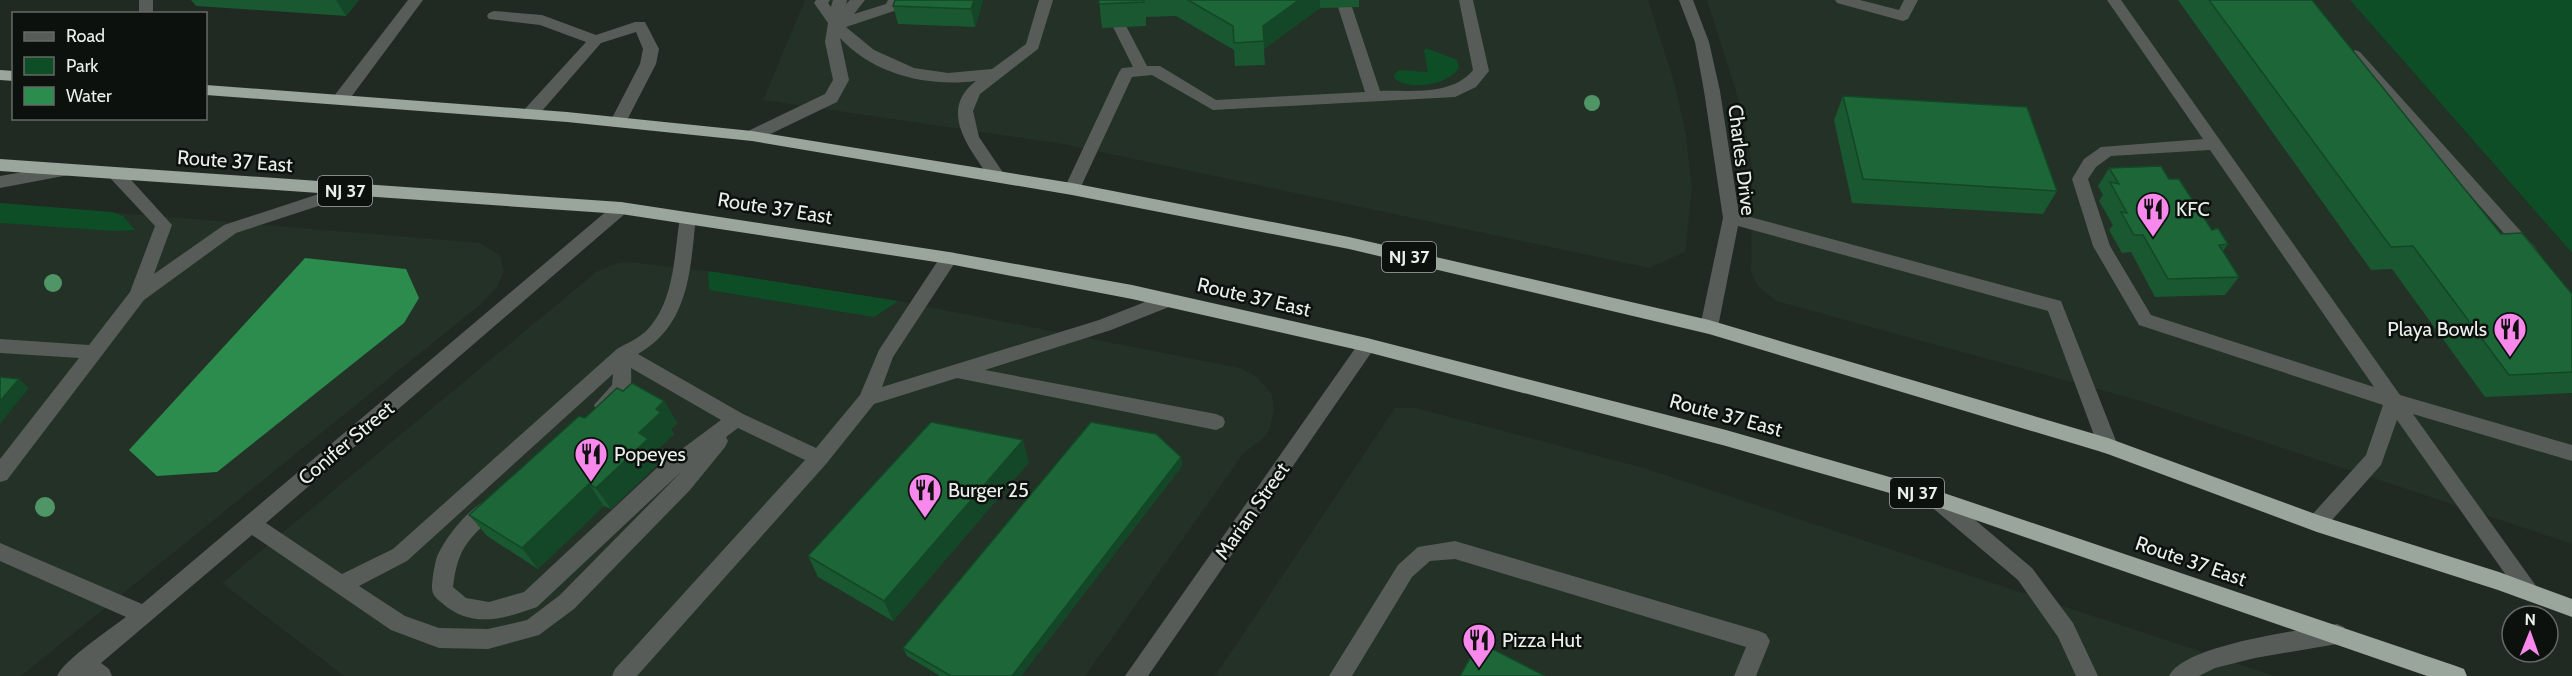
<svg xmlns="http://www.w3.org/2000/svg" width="2572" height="676" font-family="Cabin,sans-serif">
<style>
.built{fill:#233126}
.green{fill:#0e4e27}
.water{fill:#2b8c4e}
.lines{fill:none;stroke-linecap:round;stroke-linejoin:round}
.minor{fill:#585c58;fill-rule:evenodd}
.highway{fill:#9aa59c;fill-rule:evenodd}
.tree{fill:#509565}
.wall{fill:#195830}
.shaded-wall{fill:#144727}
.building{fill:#1d6638;stroke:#144727;stroke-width:1.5}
.labels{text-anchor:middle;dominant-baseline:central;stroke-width:5;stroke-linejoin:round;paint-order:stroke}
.shield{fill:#0d110e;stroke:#a8aca9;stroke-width:1.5}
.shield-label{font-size:18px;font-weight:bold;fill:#eaefeb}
.street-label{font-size:20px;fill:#eaefeb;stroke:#0d110e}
.poi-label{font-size:20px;fill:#eaefeb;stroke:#0d110e;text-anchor:start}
</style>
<rect width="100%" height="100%" fill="#212923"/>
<path class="built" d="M805 0H1648L1675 85 1686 135 1692 190 1685 252 1649 268 1063 144 763 100Z
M1707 0H2350L2572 253V544L2144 402 1776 301 1758 286 1751 272 1752 167 1743 114Z
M0 203 480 243 500 255 504 272 497 287 481 304 21 676H0Z
M630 262 708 271 898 301 1240 368 1256 376 1272 394 1274 410 1270 428 1265 437 1244 453 1085 676H344L222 583 596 272 618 263Z
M1395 408H1416L1644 468 2275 676H1215Z"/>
<path class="green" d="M2350 0H2572V253Z
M1426 48 1457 60 1459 68C1448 85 1411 91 1395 79L1394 75 1399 70 1428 72 1424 51Z
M0 203 112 212 123 216 135 230 115 231 0 223Z
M708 271 898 301 874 317 709 290Z"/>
<path class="water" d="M305 258 406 269 419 298 404 323 217 472 157 476 129 450Z"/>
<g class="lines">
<path class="minor" d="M139 0H153V14H139Z
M408 0H423L346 104H334L332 100 334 96Z
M816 0H830L828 3 831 7 833 0H847L846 4 850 0H865L854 14 886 4 888 0H902L897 10 846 27 874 50 914 68 948 73 992 69 1026 44 1039 0H1053L1038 49 980 94 973 111 979 137 1006 177 1004 181H992C972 152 936 111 976 81 928 87 874 75 840 38L849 80 837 102 758 140H746L744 136 746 132 825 94 833 80 825 42 828 23 814 3Z
M1459 0H1473L1489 71 1476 87 1455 97 1213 110 1152 75 1132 77 1078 193H1066L1064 189 1119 72 1122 68 1133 67 1113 27 1115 24H1125L1147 66H1160L1216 100 1365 92 1338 7 1345 2 1352 7 1380 91C1411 90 1452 96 1473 70Z
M1679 0H1693L1709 42 1720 91 1739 214 2061 301 2118 446 2115 452 2108 454 2101 452 2098 446 2048 311 1738 226 1718 327 1715 332 1709 334 1703 332 1700 327 1723 218 1704 91 1695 42Z
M1835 0H1860L1899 10 1904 0H1918L1908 19 1903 21 1837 3Z
M2107 0H2121L2400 395 2572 445V461L2413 414 2536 586 2539 592 2536 598 2529 601 2522 598 2397 420 2381 465 2324 529 2317 532 2310 529 2307 523 2310 517 2366 455 2383 405 2139 325 2093 246 2072 179 2084 159 2101 147 2203 139ZM2210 150 2374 387 2151 315 2110 246 2088 179 2096 167 2111 156Z
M494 11 542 15 596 35 635 22H645L659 49 656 64 624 126H612L610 122 640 64 643 49 636 32 601 43 535 119H523L521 115 523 111 586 42 540 25 489 19 487 16 489 13Z
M2355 50 2360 52 2534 246 2537 250 2534 254 2528 256 2522 254 2350 58 2347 55Z
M68 164 74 166 76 170 74 174 0 188V176Z
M117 169 123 171 172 225 154 274 224 225 346 185 352 187 354 191 352 195 236 233 144 300 7 480 0 482V459L79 358 0 353V339L89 345 130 292 155 226 111 179 109 175 111 171Z
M621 202 627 204 629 208 627 212 266 523 342 574 393 549 617 349C627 343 640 338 648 329 675 300 674 254 680 217L682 213H694L696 217C690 270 690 324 638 354L743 414 816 448 860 395 879 350 943 253 949 252 955 253 958 258 893 357 882 387 1099 320 1168 293 1174 295 1177 300 1174 305 1111 330 985 370 1216 414 1223 417 1225 422 1223 427 1216 430 957 378 874 404 826 464 637 676H612L615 669 805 460 738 428 726 437 728 441 725 447 690 490 574 609 539 635 488 649 439 648 391 630 252 535 101 663 109 669 112 676H57C65 659 109 630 126 617L0 561V543L142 604 615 204ZM631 368 721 420 659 466 524 592 489 602 466 598 453 587C458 546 469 539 498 512L501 506 498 500C478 493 441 542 436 560 434 568 432 580 432 588 432 595 437 599 442 603 471 629 504 619 537 607L683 470 560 595 527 620 488 629 439 628 405 616 359 586 407 561 613 374 612 385 594 405 596 410C608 414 627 400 630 388 632 382 631 374 631 368Z
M1367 338 1373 340 1376 345 1373 350 1148 676H1125L1361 340Z
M1935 490 1942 492 2032 568 2073 623 2098 676H2076L2058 637 2018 580 1928 504 1925 498 1928 492Z
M1455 541 1759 631 1766 634 1770 641 1756 676H1734L1746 647 1455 559 1430 561 1412 577 1352 676H1329L1398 565 1418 547Z
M2337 624 2344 627 2348 634 2344 641 2337 644 2255 658 2215 668 2199 676H2169C2184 644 2303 630 2337 624Z"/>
<path class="highway" d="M0 70 14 71V81L0 80Z
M206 85 567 112 752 131 1072 183 1349 237 1709 320 2108 438 2318 515 2499 572 2572 599V617L2498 590 2317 532 2105 453 1709 334 1349 249 1072 195 752 141 567 122 206 95Z
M0 159 621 202 949 252 1132 285 1367 338 1726 430 1935 490 2456 666 2464 669 2467 676H2427L1935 506 1726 446 1367 352 1132 299 949 264 621 214 0 171Z"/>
</g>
<g class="tree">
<circle cx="1592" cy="103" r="8"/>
<circle cx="53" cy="283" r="9"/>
<circle cx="45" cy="507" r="10"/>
</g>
<path class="wall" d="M191 0H359L346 16 196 6Z
M895 0H983L975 27 898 24 893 6Z
M1099 0H1359V7L1320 8 1264 49 1265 65 1235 66 1234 50 1176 16 1146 17V26L1102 28Z
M2178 0H2312L2501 234 2572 294V393L2485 397 2392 269 2371 270Z
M1843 96 2057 191 2043 214 1852 203 1834 120Z
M2109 168 2169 179 2212 230 2228 244 2223 251 2239 277 2225 295 2155 297 2131 252 2122 253 2109 230 2113 225 2099 201 2103 195 2098 186Z
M623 391 664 401 677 423 671 429 674 434 656 451 661 461 611 509 604 506 538 569 487 536 469 515 585 418Z
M1181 457 1182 466 1021 676H940L907 656 903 648Z
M1029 462 893 621 818 577 808 556Z"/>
<path class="shaded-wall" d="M336 0H359L346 16Z
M974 0H983L975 27 971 9Z
M1299 0H1320V8L1264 49 1263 26Z
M19 379 29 388 0 424V401Z
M664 401 677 423 671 429 674 434 656 451 661 461 611 509 596 488 656 409Z
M1023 440 1029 462 893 621 884 601Z
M1181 457 1182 466 1021 676H1012Z
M589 484 604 506 538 569 522 548Z"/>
<path class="building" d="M895 0H974L971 9 893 6Z
M1099 0H1144V2L1099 4Z
M1188 0H1299L1263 26 1264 41 1234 43 1233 26Z
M2209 0H2312L2501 234 2522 233 2572 294V372L2509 375 2413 246 2391 247Z
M1843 96 2027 107 2057 191 1863 179Z
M2161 166 2169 179H2179L2212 230 2218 228 2228 244 2219 245 2239 277 2168 279 2143 235H2134L2121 212 2127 213 2110 182 2119 184 2109 168Z
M0 377 19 379 0 401Z
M632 383 664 401 656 409 661 412 639 433 648 439 596 488 589 484 522 548 469 515 579 416 585 418 617 388 623 391Z
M931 422 1023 440 884 601 808 556Z
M1091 422 1156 434 1181 457 1012 676H951L903 648Z
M1479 642 1545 676H1460Z"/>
<defs>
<g id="restaurant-pin" transform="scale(1.725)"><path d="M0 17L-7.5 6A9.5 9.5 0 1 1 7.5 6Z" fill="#f888eb" stroke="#0d110e"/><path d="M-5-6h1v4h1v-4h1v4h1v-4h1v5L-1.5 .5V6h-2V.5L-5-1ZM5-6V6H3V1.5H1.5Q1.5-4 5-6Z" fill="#111"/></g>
</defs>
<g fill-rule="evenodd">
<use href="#restaurant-pin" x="2153" y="209"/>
<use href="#restaurant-pin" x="2510" y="329"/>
<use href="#restaurant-pin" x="591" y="454"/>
<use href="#restaurant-pin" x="925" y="490"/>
<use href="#restaurant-pin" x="1479" y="640"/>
</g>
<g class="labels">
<g class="shield">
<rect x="318" y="176" width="54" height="30" rx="4.5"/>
<rect x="1382" y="242" width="54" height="30" rx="4.5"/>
<rect x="1890" y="478" width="54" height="30" rx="4.5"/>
</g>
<g class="shield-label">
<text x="345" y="191">NJ 37</text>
<text x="1409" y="257">NJ 37</text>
<text x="1917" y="493">NJ 37</text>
</g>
<g class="street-label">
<text transform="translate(1742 160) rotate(83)">Charles Drive</text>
<text transform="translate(235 161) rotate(4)">Route 37 East</text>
<text transform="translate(775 208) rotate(9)">Route 37 East</text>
<text transform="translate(1254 297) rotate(13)">Route 37 East</text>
<text transform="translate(1726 415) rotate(15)">Route 37 East</text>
<text transform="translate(346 443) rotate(-40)">Conifer Street</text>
<text transform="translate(1252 511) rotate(-55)">Marian Street</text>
<text transform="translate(2191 561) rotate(19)">Route 37 East</text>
</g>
<g class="poi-label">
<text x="2176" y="209">KFC</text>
<text x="2487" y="329" text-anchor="end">Playa Bowls</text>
<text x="614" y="454">Popeyes</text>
<text x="948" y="490">Burger 25</text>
<text x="1502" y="640">Pizza Hut</text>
</g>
</g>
<rect x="12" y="12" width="195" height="108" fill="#0d110e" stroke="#656a66" stroke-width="1.5"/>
<rect x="24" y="32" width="30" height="9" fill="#585c58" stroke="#656a66" stroke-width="1.5"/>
<text x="66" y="42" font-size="18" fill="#eaefeb">Road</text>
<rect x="24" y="57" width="30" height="18" fill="#0e4e27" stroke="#656a66" stroke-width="1.5"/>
<text x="66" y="72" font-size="18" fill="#eaefeb">Park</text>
<rect x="24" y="87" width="30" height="18" fill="#2b8c4e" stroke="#656a66" stroke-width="1.5"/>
<text x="66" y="102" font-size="18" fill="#eaefeb">Water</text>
<g transform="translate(2530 634) rotate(1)"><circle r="28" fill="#0d110e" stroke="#656a66" stroke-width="1.5"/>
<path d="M0-4.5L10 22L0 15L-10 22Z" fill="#f888eb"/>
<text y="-9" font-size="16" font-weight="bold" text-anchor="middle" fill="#eaefeb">N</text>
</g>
</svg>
